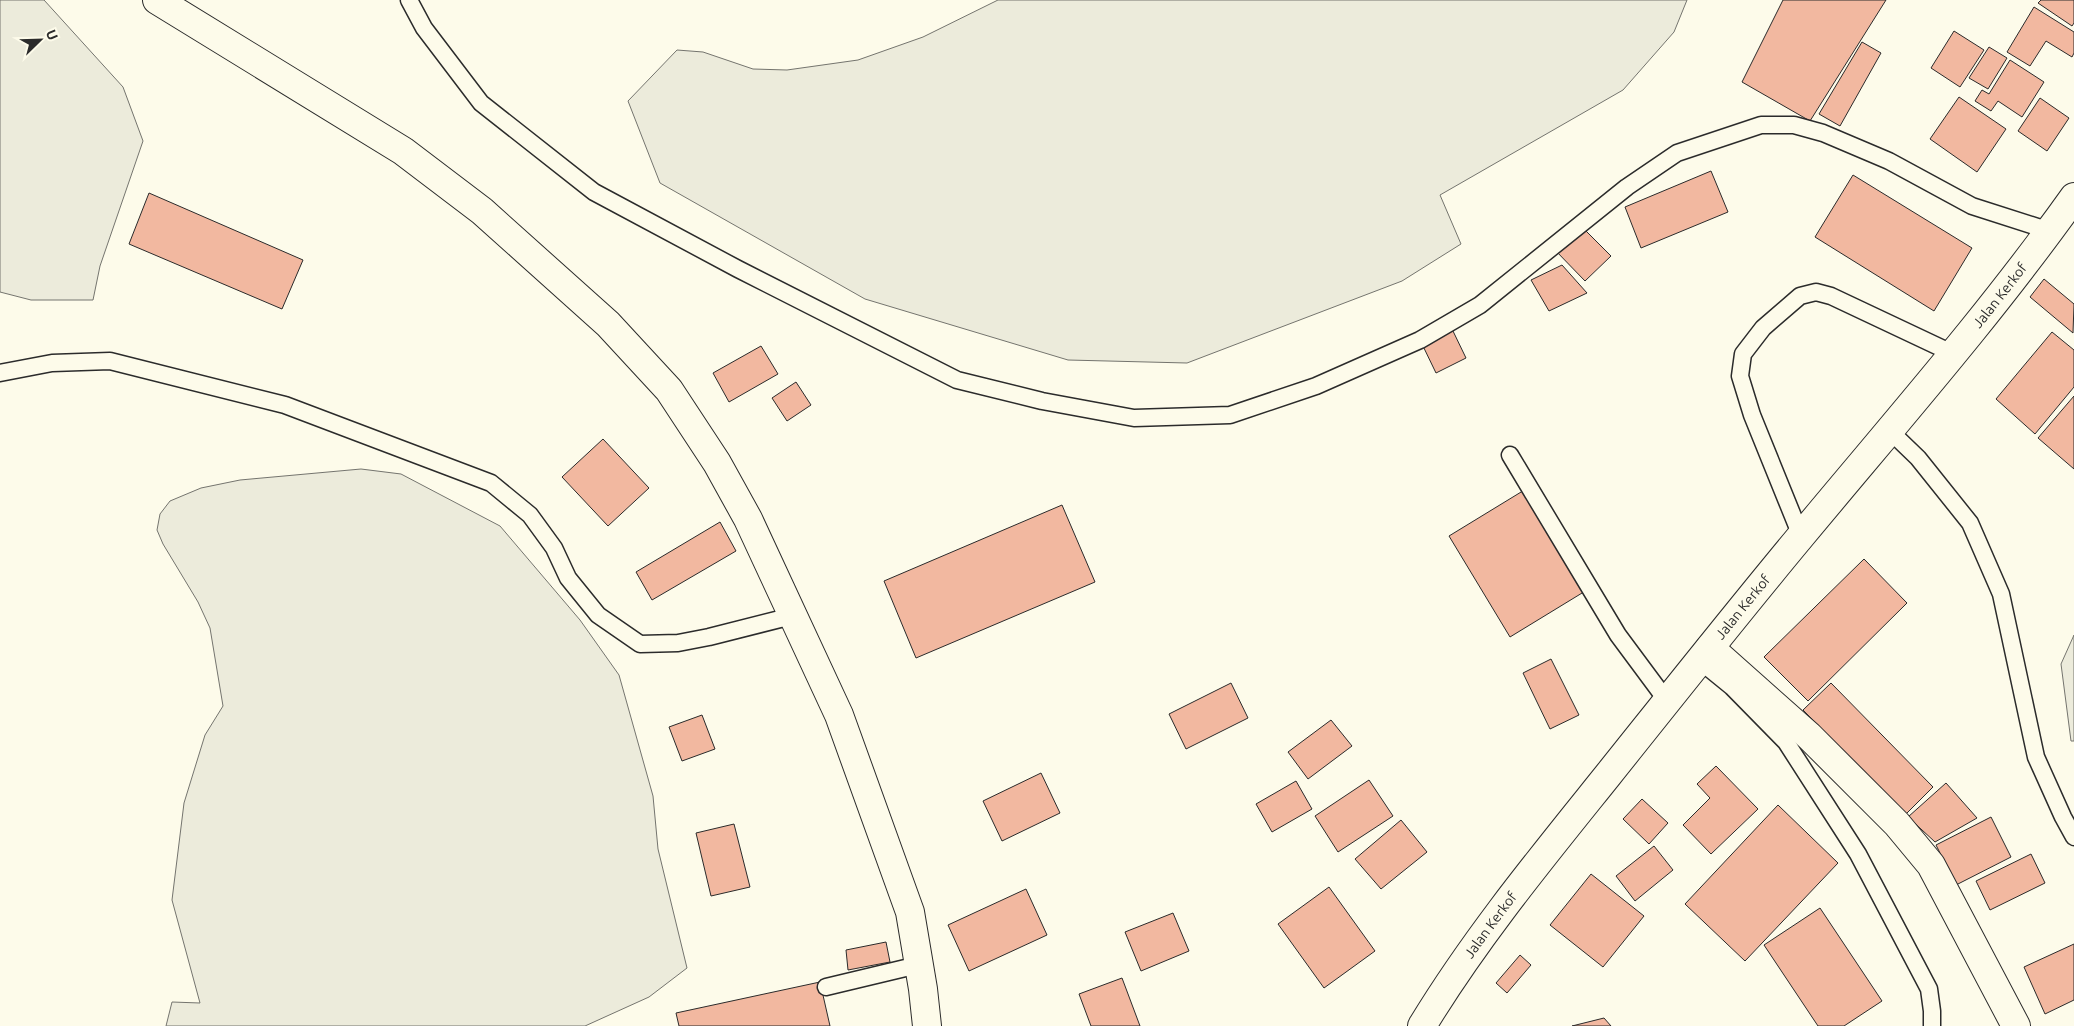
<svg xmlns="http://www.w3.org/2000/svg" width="2074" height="1026" font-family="Ubuntu,sans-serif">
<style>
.green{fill:#ecebdb;stroke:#74746e}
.building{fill:#f2b8a0;stroke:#2b2b2b}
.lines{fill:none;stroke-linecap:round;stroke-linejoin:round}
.lane-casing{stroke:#2b2b2b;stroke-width:19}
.street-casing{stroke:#2b2b2b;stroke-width:30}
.primary-casing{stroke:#2b2b2b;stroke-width:30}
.lane{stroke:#fdfbea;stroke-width:16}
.street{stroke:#fdfbea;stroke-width:28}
.primary{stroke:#fdfbea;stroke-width:28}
.labels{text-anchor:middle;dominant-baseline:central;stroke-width:4;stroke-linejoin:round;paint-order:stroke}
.street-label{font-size:14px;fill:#2b2b2b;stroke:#fdfbea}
</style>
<rect width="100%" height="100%" fill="#fdfbea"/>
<path class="green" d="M0 0H44L123 87 143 141 100 266 93 300H31L0 292Z
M998 0H1687L1674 32 1623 90 1440 195 1461 244 1402 281 1187 363 1068 360 865 299 660 183 628 101 677 50 703 52 753 69 787 70 858 60 923 37Z
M361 469 401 474 500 526 580 620 619 675 653 796 658 849 687 968 649 997 585 1026H166L172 1002 200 1003 172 900 184 803 205 735 223 706 210 628 198 602 163 544 157 530 160 514 170 501 201 488 240 480Z
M2074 635V741H2071L2061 664Z"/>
<path class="building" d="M1783 0H1886L1810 121 1742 82Z
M2041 0H2074V23L2072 26 2038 3Z
M2034 7 2074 32V53L2072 57 2046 41 2030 66 2007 52Z
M1954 31 1984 50 1960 87 1931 68Z
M1862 42 1881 53 1840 126 1819 114Z
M1989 47 2007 58 1988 89 1969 78Z
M2010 60 2044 82 2022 117 1998 101 1991 111 1975 101 1982 90 1989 94Z
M1959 97 2006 129 1977 172 1930 139Z
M2040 98 2069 118 2047 151 2018 131Z
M1711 171 1728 212 1641 248 1625 207Z
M1853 175 1972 248 1934 311 1815 237Z
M149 193 303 260 282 309 129 244Z
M1580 225 1611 256 1585 281 1555 250Z
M1562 265 1587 293 1549 311 1531 280Z
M2044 279 2074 304 2073 333 2030 297Z
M1452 329 1466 358 1436 373 1422 344Z
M2052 332 2074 350V387L2035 434 1996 399Z
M761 346 778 374 729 402 713 373Z
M796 382 811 405 787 421 772 398Z
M2074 396V469L2038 438Z
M603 439 649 488 608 526 562 477Z
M1526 489 1587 590 1510 637 1449 536Z
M1062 505 1095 582 916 658 884 581Z
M720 522 736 551 652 600 636 572Z
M1864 559 1907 603 1808 701 1764 657Z
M1551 659 1579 715 1550 729 1523 673Z
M1231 683 1248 718 1186 749 1169 714Z
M1831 683 1933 787 1906 814 1803 710Z
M702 715 715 749 682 761 669 727Z
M1331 720 1352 746 1308 779 1288 752Z
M1716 766 1758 809 1711 854 1683 825 1710 798 1697 784Z
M1041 773 1060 813 1002 841 983 801Z
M1369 780 1393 816 1338 852 1315 816Z
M1296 781 1312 809 1272 832 1256 804Z
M1946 783 1977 818 1935 842 1908 817Z
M1642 799 1668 823 1649 844 1623 819Z
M1778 805 1838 863 1745 961 1685 904Z
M1991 817 2011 857 1956 885 1936 845Z
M1401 820 1427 852 1381 889 1355 859Z
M734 824 750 887 711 896 696 833Z
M1654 846 1673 870 1635 901 1616 876Z
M2031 854 2045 883 1990 910 1976 881Z
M1591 874 1644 916 1603 967 1550 925Z
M1329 887 1375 951 1324 988 1278 924Z
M1026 889 1047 935 969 971 948 925Z
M1820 908 1882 1001 1844 1026H1818L1764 945Z
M1173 913 1189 951 1141 971 1125 932Z
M886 942 890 962 848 970 846 950Z
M2074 944V1000L2045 1014 2024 967Z
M1520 955 1531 965 1507 993 1496 983Z
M1122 978 1140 1026H1091L1079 994Z
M820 982 830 1026H679L676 1013Z
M1604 1018 1611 1026H1572Z"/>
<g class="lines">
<g class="lane-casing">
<path id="lane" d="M409 0 424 28 481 103 594 192 738 269 957 380 1042 401 1134 418 1230 415 1316 386 1420 340 1480 305 1627 187 1677 153 1761 125H1794L1823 133 1889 161 1972 206 2050 231
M0 373 52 363 110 361 285 405 491 483 530 515 554 548 568 578 598 615 640 644 678 643 709 637 792 616
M1890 431 1918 458 1970 523 2001 594 2036 757 2063 817 2074 837
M1510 455 1618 635 1667 701
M1801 536 1752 415 1740 376 1743 354 1763 328 1800 296 1816 292 1831 296 1954 354
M1700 661 1732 687 1786 742 1858 854 1929 989 1932 1011V1026
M826 987 918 965"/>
</g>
<g class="street-casing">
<path id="street" d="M157 0 403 151 482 211 608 324 669 390 717 463 748 519 839 715 910 912 923 989 927 1026
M1710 648 1809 736 1897 824 1931 865 2016 1026"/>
</g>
<g class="primary-casing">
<g id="primary">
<path id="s1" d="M1422 1026C1476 937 1543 856 1608 775 1672 695 1736 614 1801 536 1894 424 1990 315 2074 197"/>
</g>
</g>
<use href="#lane" class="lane"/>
<use href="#street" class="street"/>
<use href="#primary" class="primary"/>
</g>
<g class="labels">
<g class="street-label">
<text stroke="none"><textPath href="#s1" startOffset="932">Jalan Kerkof</textPath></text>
<text stroke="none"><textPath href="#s1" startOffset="528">Jalan Kerkof</textPath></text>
<text stroke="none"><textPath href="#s1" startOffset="122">Jalan Kerkof</textPath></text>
</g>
</g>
<g transform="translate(40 40) rotate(67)" stroke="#fdfbea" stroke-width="4" paint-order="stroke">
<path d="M0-4L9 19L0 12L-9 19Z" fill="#2b2b2b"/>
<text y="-8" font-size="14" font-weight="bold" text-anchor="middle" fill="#2b2b2b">U</text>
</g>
</svg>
